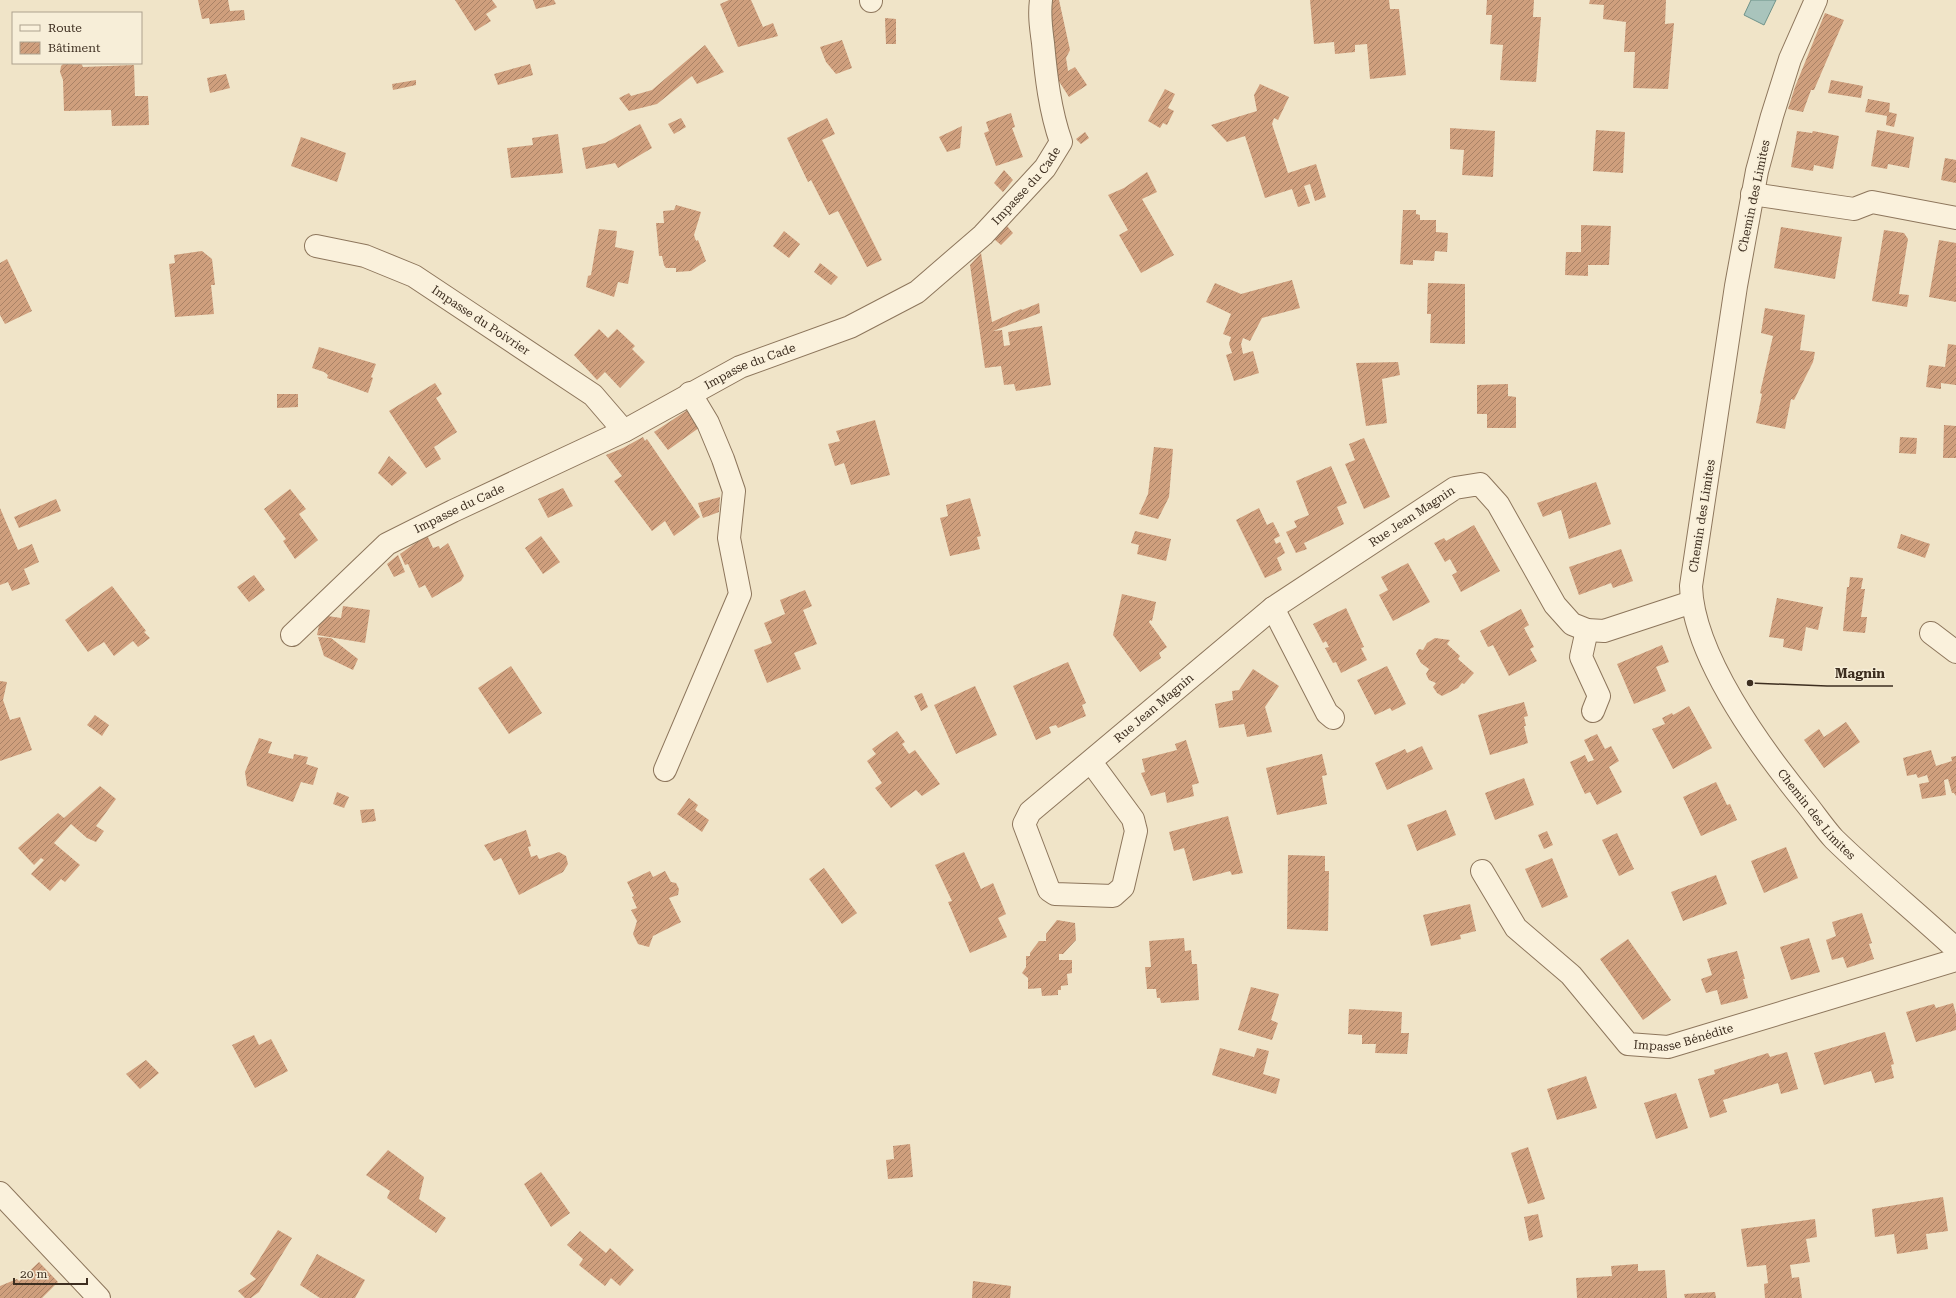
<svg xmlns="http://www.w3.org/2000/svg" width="1956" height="1298" font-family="'Roboto Serif',serif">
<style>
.water{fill:#a9c4bc;stroke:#6f938a}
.building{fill:url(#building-hatch)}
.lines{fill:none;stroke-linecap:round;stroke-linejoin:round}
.minor-casing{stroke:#8d765c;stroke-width:24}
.tertiary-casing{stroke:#8d765c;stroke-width:24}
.minor{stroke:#faf1dc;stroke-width:22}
.tertiary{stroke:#faf1dc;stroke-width:22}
.labels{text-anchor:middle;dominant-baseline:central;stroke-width:3;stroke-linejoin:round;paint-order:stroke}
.street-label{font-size:12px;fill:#3d2e20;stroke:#f7eed8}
.leader{fill:none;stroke:#3d2e20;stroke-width:1.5}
.callout-dot{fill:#3d2e20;stroke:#f7eed8;stroke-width:1.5}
.callout-label{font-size:13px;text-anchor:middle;font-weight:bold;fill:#3d2e20;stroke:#f7eed8;stroke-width:3;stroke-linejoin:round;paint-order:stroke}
</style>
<defs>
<pattern id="building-hatch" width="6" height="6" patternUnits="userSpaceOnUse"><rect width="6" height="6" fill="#cf9f7d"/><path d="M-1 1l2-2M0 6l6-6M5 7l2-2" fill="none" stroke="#a98266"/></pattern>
</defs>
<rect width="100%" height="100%" fill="#f0e4c8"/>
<path class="water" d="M1751 0H1776L1764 25 1744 15Z"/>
<path class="building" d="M198 0H228L230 11 244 10 245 20 210 24 209 18 202 19Z
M455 0H492L497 7 486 14 491 21 475 31Z
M533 0H554L556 4 536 9Z
M729 0H751L763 27 773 23 778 36 738 47 720 4Z
M1046 0H1059L1070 50 1066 58 1068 71 1075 67 1087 85 1069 97 1053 72Z
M1310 0H1389L1390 9H1399L1406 75 1370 79 1367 44 1355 45V52L1335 54 1334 42 1314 44Z
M1487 0H1534L1533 17H1541L1536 82 1500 80 1503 45 1490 44 1492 15H1486Z
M1590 0H1666L1665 24 1674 23 1668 89 1633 88 1635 52H1624L1626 22 1603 19 1604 5 1589 4Z
M1825 13 1844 20 1814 90H1811L1803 112 1788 109 1795 87Z
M885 18 896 19V44H886Z
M842 40 852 68 836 74 826 62 820 47Z
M705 45 724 72 697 84 692 76 657 104 629 111 619 98 629 93 631 96 652 90Z
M64 63H81L83 67 134 65 135 96H148L149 125 112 126 111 110 64 111 63 80 60 72 61 66Z
M530 64 533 75 498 85 494 74Z
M226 74 230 88 210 93 207 78Z
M416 80V85L393 90 392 84Z
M1831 80 1863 86 1861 98 1828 93Z
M1260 84 1289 97 1278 120 1274 118 1272 124 1288 173 1316 164 1326 197 1315 201 1310 184 1304 186 1310 203 1298 207 1292 189 1265 198 1245 136 1227 142 1211 125 1257 111 1254 95Z
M1165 89 1175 94 1168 108 1174 111 1167 125 1163 123 1160 128 1148 121Z
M1868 99 1890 103 1889 112 1897 114 1894 127 1886 125 1887 116 1865 112Z
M1011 113 1015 127 1012 128 1023 157 996 166 984 133 989 131 986 122Z
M681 118 686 127 674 134 668 124Z
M827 118 835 134 822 140 882 260 867 267 838 211 829 215 811 180 808 182 787 138Z
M640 124 652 148 618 168 615 163 586 169 582 148 605 143Z
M962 126 960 148 947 152 939 137Z
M1450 128 1495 131 1493 177 1462 175 1464 150 1450 149Z
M1596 130 1625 132 1623 173 1593 171Z
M1877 130 1914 137 1909 168 1888 164 1887 169 1871 166Z
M1797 131 1812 133 1813 131 1839 136 1833 169 1814 165 1813 171 1791 167Z
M1085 132 1089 138 1081 144 1076 139Z
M558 134 563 173 511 178 507 148 533 145 532 138Z
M301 137 346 153 337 182 291 166Z
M1945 158 1956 160V183L1941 180Z
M1004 170 1013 180 1003 192 994 183Z
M1147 172 1157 192 1142 199 1174 255 1141 273 1119 235 1128 230 1108 195 1124 188Z
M676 205 701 212 694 235 696 241 698 240 706 261 691 271 676 272V268H666L664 265 662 256H659L656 223H664L663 211 674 210Z
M1403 210H1416V214L1420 215V220H1436V232L1448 233 1447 252 1435 251 1434 261 1413 260V265L1400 264Z
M1581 225 1611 226 1609 265H1588V276L1565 275 1566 252H1581Z
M1007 226 1013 233 1001 245 994 239Z
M1781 227 1842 237 1835 279 1774 268Z
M599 229 617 231 615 247 634 251 628 284 618 282 614 297 586 287 588 276 591 275Z
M1884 230 1904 233 1908 239 1899 294 1909 295 1907 307 1872 301Z
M784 231 800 244 789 258 773 246Z
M1939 240 1956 243V302L1929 297Z
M202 251 212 259 215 285H211L214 314 175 317 169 264 175 263 174 255Z
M981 253 992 322 1021 309 1022 310 1039 303 1040 313 993 331 1002 330 1004 346 1010 345 1008 332 1042 326 1051 385 1016 391 1014 384 1004 385 1001 366 985 368 970 265Z
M7 259 32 311 5 324 0 315V263Z
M820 263 838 277 831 285 814 272Z
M1292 280 1300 308 1262 318 1250 341 1243 338 1241 344 1243 354 1253 351 1259 373 1234 381 1226 355 1232 353 1229 344 1231 337 1223 334 1231 314 1206 302 1215 283 1241 294Z
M1428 283 1465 284V344L1430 343 1431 314H1427Z
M1765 308 1805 315 1800 350 1815 352 1813 362 1794 400 1791 399 1785 429 1756 423 1762 394 1760 393 1773 336 1761 333Z
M599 329 608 338 617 329 635 346 632 349 645 362 620 388 605 372 597 380 574 355Z
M1948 344 1956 345V385L1941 383V389L1926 387 1929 365 1945 367Z
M319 347 376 364 371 377 373 378 368 393 327 378 328 375 324 372 312 368Z
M1398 362 1400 375 1382 379 1387 423 1366 426 1356 363Z
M435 383 442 394 436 398 457 432 434 447 441 459 426 468 389 411Z
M1508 384V396L1516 397V428H1487V414H1477V385Z
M277 394H298V407L277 408Z
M692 407 703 425 668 450 654 432Z
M875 420 890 475 851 485 844 463 835 466 828 444 840 441 836 431Z
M1944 425 1956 426V458H1943Z
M643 437 645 441 647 439 700 517 674 536 665 521 652 531 614 481 622 476 606 455 623 448Z
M1900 437 1917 438 1916 454 1899 453Z
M1364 438 1390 497 1364 509 1345 464 1355 460 1349 444Z
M1154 447 1173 449 1169 497 1158 519 1139 514 1148 494Z
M389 456 407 473 392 486 378 473Z
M1331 466 1347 503 1337 507 1344 524 1304 543 1307 549 1296 553 1286 532 1297 527 1294 521 1309 515 1296 481Z
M1596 482 1611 524 1569 539 1561 510 1543 517 1537 503Z
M563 488 573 506 548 518 538 499Z
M290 489 306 509 299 514 318 540 295 559 283 541 286 539 264 509Z
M720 497 719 512 703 518 698 503Z
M970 498 981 536 977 537 980 549 950 556 940 518 948 516 946 505Z
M56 499 61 511 19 528 14 517Z
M0 508 18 550 32 544 39 562 24 569 30 584 12 591 8 582 0 585Z
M1259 508 1267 525 1273 522 1280 536 1274 539 1276 544 1280 542 1285 553 1277 558 1282 570 1265 578 1236 520Z
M1474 525 1500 571 1461 592 1452 575 1457 572 1450 559 1445 562 1434 543 1444 538 1446 541Z
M1135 531 1171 539 1166 561 1137 554 1139 545 1131 543Z
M1901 534 1930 544 1925 558 1897 548Z
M427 535 433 548 439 546 440 549 448 543 464 576 461 581 432 598 425 585 419 588 408 564 405 565 400 554Z
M541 536 560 562 543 574 525 548Z
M1621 549 1633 581 1613 588 1611 583 1579 595 1569 567Z
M398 555 405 572 394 577 387 564Z
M1408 563 1430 602 1393 621 1379 595 1388 590 1381 577Z
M254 575 265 590 249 602 237 587Z
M1850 577 1863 578 1861 589H1865L1861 617H1867L1865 633 1843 631 1847 587H1849Z
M112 586 146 631 144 632 150 638 138 647 133 641 114 656 104 642 88 652 65 620Z
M805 590 812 606 803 610 817 644 794 653 801 669 767 683 754 650 772 643 764 623 785 614 780 600Z
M1122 594 1156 602 1152 621 1150 620 1149 622 1167 647 1159 653 1161 658 1140 672 1113 635Z
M1777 598 1823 607 1818 630 1806 627 1802 651 1783 647 1784 639 1769 637Z
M343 606 370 610 365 643 317 635 321 615 341 618Z
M1346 608 1364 647 1361 648 1367 660 1341 673 1336 662 1333 663 1325 648 1329 647 1326 641 1323 643 1313 624Z
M1521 609 1529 625 1524 628 1534 647 1530 649 1537 661 1509 676 1493 645 1488 647 1480 631Z
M318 637 331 638 358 659 353 670 324 656Z
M1435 638 1450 640 1447 644 1460 656 1458 659 1474 673 1464 684 1462 683 1458 688 1442 696 1437 693 1433 687 1436 683 1429 680 1426 674 1429 669 1421 663 1416 654 1419 649 1423 650 1427 643Z
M1662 645 1669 662 1656 667 1666 691 1634 704 1617 664Z
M1068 662 1086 703 1082 705 1086 716 1058 728 1056 725 1049 727 1051 733 1036 740 1013 686Z
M511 666 542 713 509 734 478 688Z
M1387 666 1406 704 1392 711 1390 708 1375 715 1357 680Z
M1253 669 1279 686 1265 707 1272 732 1247 737 1244 724 1219 728 1215 704 1233 700 1232 691 1239 690Z
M0 681 7 682 3 700 10 720 20 717 32 750 0 761Z
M975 686 997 735 956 754 934 705Z
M922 693 928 707 921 711 914 696Z
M1524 702 1528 716 1524 717 1526 726H1524L1528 743 1490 755 1478 715Z
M1689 706 1712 748 1673 769 1652 729 1665 724 1662 718 1672 713 1673 715Z
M95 715 109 725 102 736 87 725Z
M1846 722 1860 742 1824 768 1804 740 1819 729 1824 737Z
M897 731 905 742 902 744 909 754 915 750 940 784 922 796 916 790 891 808 875 788 882 783 867 761 876 754 872 749Z
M1597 734 1605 749 1611 746 1619 761 1609 767 1622 792 1597 805 1590 792 1585 794 1570 762 1585 755 1588 762 1594 760 1584 740Z
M259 738 272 742 268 753 293 759 294 754 308 757 306 764 318 768 313 785 301 782 293 802 247 786 245 772Z
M1186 740 1199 783 1192 785 1194 796 1167 803 1165 792 1151 796 1141 773 1145 772 1142 759 1177 750 1175 744Z
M1422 746 1433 769 1387 790 1375 763 1405 749 1407 753Z
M1931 750 1936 766 1952 761 1951 757 1956 756V796L1954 793H1952L1948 779 1944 780 1946 795 1922 799 1919 784 1929 782 1927 775 1918 778 1916 774 1907 776 1903 758Z
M1322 754 1327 775 1322 776 1327 804 1277 815 1266 768Z
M1524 778 1534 805 1495 820 1485 793Z
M1716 782 1727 805 1730 804 1737 820 1701 836 1683 797Z
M100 786 116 799 96 826 104 831 96 842 87 838 71 824 54 843 80 865 65 882 61 879 50 891 31 874 44 860 41 858 34 865 18 848 58 813 64 818Z
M337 792 349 797 344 808 333 804Z
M689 798 698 805 695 810 709 820 702 832 677 814Z
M374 809 376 821 362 823 360 810Z
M1446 810 1456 835 1417 851 1407 825Z
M1228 816 1243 873 1232 875 1230 871 1193 881 1184 848 1174 851 1169 832Z
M526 830 531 846 528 847 531 857 537 855 539 859 559 852 566 856 568 864 563 872 519 895 501 858 494 861 484 845Z
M1547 831 1553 845 1544 849 1538 835Z
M1617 833 1634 869 1619 876 1602 840Z
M1786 847 1798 878 1764 893 1751 861Z
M964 852 981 889 993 883 1006 914 998 918 1007 937 970 953 948 902 952 901 935 865Z
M1288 855 1325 856V871H1329L1328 931 1287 929Z
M1552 858 1568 897 1542 908 1525 869Z
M824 868 857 913 842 924 809 879Z
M650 871 653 877 665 871 671 882 676 883 679 889 678 895 669 898 681 922 653 936 649 947 638 944 633 934 637 921 631 910 637 908 632 897 634 896 627 882Z
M1716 875 1727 904 1683 921 1671 892Z
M1470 904 1476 931 1460 935 1461 939 1431 946 1423 915Z
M1862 913 1872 943 1869 944 1874 959 1847 968 1843 957 1832 960 1826 940 1836 936 1832 922Z
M1057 920 1075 923 1076 940 1063 954H1059V960H1072V973L1067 974 1068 985 1061 986V990H1058V995L1042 996 1041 988 1028 989V978L1022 973 1026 967V956H1030V953L1039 941H1046V934Z
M1184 938 1185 951 1191 950 1192 964H1197L1199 1000 1161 1003 1160 998H1157L1156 989H1147L1145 967H1151L1149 941Z
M1809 938 1820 972 1791 980 1780 947Z
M1628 939 1671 1000 1643 1020 1600 959Z
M1737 951 1745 979H1743L1748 998 1721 1005 1717 990 1706 993 1701 979 1712 975 1707 959Z
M1251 987 1279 994 1271 1020 1278 1023 1272 1040 1238 1030Z
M1953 1003 1956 1014V1030L1916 1042 1906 1012 1934 1004 1936 1008Z
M1349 1009 1402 1012 1401 1033H1409L1407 1054 1375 1053 1376 1044H1362V1035L1348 1034Z
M1885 1032 1894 1064 1891 1065 1894 1078 1875 1083 1871 1071 1824 1085 1814 1053Z
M254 1035 259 1045 271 1039 288 1071 255 1088 232 1045Z
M1220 1048 1254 1057 1257 1048 1269 1051 1263 1074 1280 1079 1276 1094 1212 1075Z
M1787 1052 1798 1089 1781 1094 1778 1083 1723 1100 1727 1112 1710 1118 1698 1079 1715 1074 1714 1070 1768 1053 1770 1057Z
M146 1060 159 1073 140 1089 126 1074Z
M1586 1076 1597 1108 1557 1120 1547 1089Z
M1676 1093 1688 1128 1656 1139 1644 1103Z
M910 1144 913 1177 888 1179 886 1160 894 1159 893 1146Z
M1528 1147 1545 1199 1528 1204 1511 1153Z
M388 1150 424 1177 419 1199 446 1218 436 1233 387 1198 390 1191 366 1175Z
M541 1172 570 1213 551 1227 524 1184Z
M1943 1197 1948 1231 1926 1234 1928 1249 1897 1254 1894 1234 1875 1237 1872 1209Z
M1538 1214 1543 1237 1529 1241 1524 1217Z
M1815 1219 1817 1237 1806 1239 1810 1262 1790 1265 1792 1278 1799 1277 1802 1298H1765L1764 1284 1768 1283 1766 1265 1747 1267 1741 1229Z
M278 1230 292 1238 259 1292 251 1298H245L238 1291 256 1279 250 1274Z
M580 1231 606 1253 610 1248 634 1270 620 1286 611 1278 605 1286 579 1265 583 1259 567 1245Z
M317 1254 365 1280 355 1298H320L300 1285Z
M39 1262 58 1282 42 1298H0V1286L17 1279 19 1281Z
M1638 1264V1271L1665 1270 1667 1298H1577L1576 1278 1612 1276 1611 1266Z
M973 1281 1011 1286 1010 1298H972Z
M1715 1292 1716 1298H1685L1684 1294Z"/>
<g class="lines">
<g class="minor-casing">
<g id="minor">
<path d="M871 1V0"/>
<path d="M1752 194 1854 209 1872 202 1956 218"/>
<path id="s1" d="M316 246 365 256 414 276 593 395 624 431"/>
<path d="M1273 608 1327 713 1333 718"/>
<path d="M1587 630 1581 657 1599 696 1593 711"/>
<path d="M1931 633 1956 652"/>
<path id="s2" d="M292 635 387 544 453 511 624 431 740 367 850 327 917 292 983 235 1045 168 1061 142C1050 111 1046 76 1043 43 1041 28 1039 15 1041 0"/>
<path id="s3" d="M1091 762 1133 819 1136 831 1123 887 1113 896 1055 894 1049 890 1024 824 1030 812 1273 608 1455 488 1480 484 1498 504 1555 605 1572 624 1587 630 1604 631 1692 602"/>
<path d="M665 770 740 594 729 538 734 491 723 459 708 423 690 393"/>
<path id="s4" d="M1482 871 1516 928 1571 975 1628 1044 1668 1047 1956 960"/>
<path d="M0 1193 99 1298"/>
</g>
</g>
<g class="tertiary-casing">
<g id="tertiary">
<path id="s5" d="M1816 0 1790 59 1772 116 1757 171 1736 286 1691 586C1693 655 1761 748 1804 801 1814 813 1823 827 1834 839 1873 877 1916 912 1956 949"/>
</g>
</g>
<use href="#minor" class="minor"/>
<use href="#tertiary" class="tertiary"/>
</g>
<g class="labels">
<g class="street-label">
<text stroke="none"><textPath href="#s2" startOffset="872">Impasse du Cade</textPath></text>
<text transform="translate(1754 196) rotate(-78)">Chemin des Limites</text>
<text stroke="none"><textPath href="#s1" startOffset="183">Impasse du Poivrier</textPath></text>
<text stroke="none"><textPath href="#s2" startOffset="536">Impasse du Cade</textPath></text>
<text stroke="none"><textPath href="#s2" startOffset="212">Impasse du Cade</textPath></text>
<text transform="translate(1702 516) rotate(-81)">Chemin des Limites</text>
<text stroke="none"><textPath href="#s3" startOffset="787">Rue Jean Magnin</textPath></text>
<text stroke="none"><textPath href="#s3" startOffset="465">Rue Jean Magnin</textPath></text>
<text stroke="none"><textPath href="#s5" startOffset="866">Chemin des Limites</textPath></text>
<text stroke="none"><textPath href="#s4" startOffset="285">Impasse Bénédite</textPath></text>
</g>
</g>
<path class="leader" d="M1750 683L1827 686H1893"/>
<circle class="callout-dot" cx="1750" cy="683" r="4"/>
<g class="callout-label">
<text x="1860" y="678">Magnin</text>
</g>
<rect x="12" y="12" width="130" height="52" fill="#f7eed8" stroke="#ada18e"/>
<rect x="20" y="25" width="20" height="6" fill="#faf1dc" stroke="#ada18e"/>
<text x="48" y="32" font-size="12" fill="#3d2e20">Route</text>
<rect x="20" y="42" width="20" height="12" fill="url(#building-hatch)" stroke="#ada18e"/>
<text x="48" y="52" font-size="12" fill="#3d2e20">Bâtiment</text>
<path d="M14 1278v6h73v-6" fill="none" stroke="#3d2e20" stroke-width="2"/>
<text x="20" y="1278" font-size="12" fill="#3d2e20" stroke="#f7eed8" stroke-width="3" paint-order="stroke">20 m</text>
</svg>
